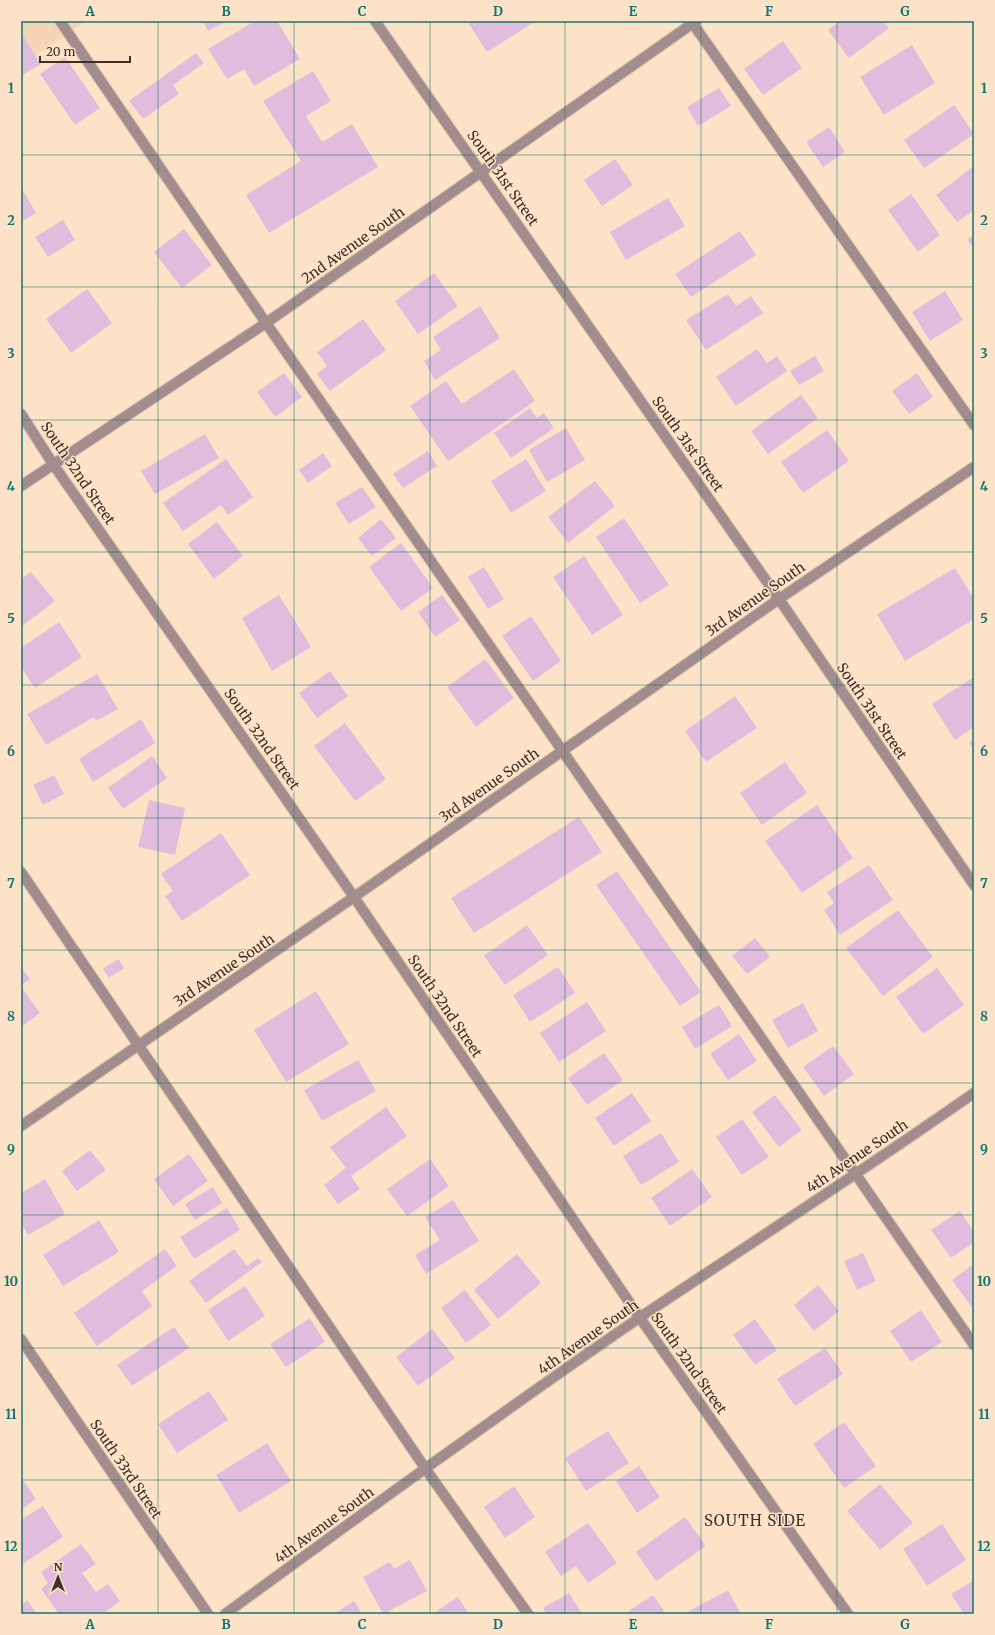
<svg xmlns="http://www.w3.org/2000/svg" width="995" height="1635" font-family="Merriweather,serif">
<style>
.built{fill:#f6d5b6}
.building{fill:#e1bcdc}
.lines{fill:none;stroke-linecap:round;stroke-linejoin:round}
.minor-casing{stroke:#d6bfa8;stroke-width:12}
.minor{stroke:#a38c8e;stroke-width:10}
.grid{fill:none;stroke:#0f766e;stroke-width:1;stroke-opacity:0.55}
.labels{text-anchor:middle;dominant-baseline:central;stroke-width:3;stroke-linejoin:round;paint-order:stroke}
.street-label{font-size:14px;fill:#3b3127;stroke:#fde2c8}
.neighbourhood-label{font-size:15px;letter-spacing:1px;fill:#3b3127;stroke:#fde2c8}
.neatline{fill:none;stroke:#0f766e;stroke-width:1.5}
.grid-label{font-size:13px;text-anchor:middle;font-weight:bold;fill:#0f766e}
</style>
<rect width="100%" height="100%" fill="#fde2c8"/>
<path class="built" d="M21 21H86L21 66Z"/>
<path class="building" d="M203 21H227L208 31Z
M255 21H277L300 59 254 86 244 69 227 79 208 49Z
M473 21H536L487 52 469 24Z
M840 21H883L889 28 849 58 828 30Z
M21 32 41 64 21 76Z
M783 41 802 68 763 95 744 69Z
M912 45 935 83 884 115 860 77Z
M196 53 204 63 173 85 179 94 143 119 129 101Z
M65 57 100 108 75 125 40 74Z
M313 71 331 101 306 116 322 142 352 124 378 167 269 233 246 195 301 161 263 101Z
M719 88 731 106 698 126 687 107Z
M954 105 974 134 924 168 904 140Z
M829 127 845 152 823 167 806 142Z
M615 159 633 185 602 206 584 180Z
M974 166V210L957 222 936 195Z
M21 187 36 213 21 222Z
M911 194 940 235 918 252 888 210Z
M668 198 685 226 626 260 610 232Z
M63 220 75 240 48 257 35 237Z
M184 229 212 265 182 288 154 252Z
M740 231 756 255 691 297 675 274Z
M974 235V249L967 239Z
M434 273 458 306 418 334 395 301Z
M87 289 112 323 71 353 46 319Z
M945 291 963 320 930 341 912 312Z
M728 294 736 306 751 296 763 313 706 350 686 320Z
M480 306 500 338 435 380 424 361 441 350 433 337Z
M363 319 386 350 330 391 317 374 327 366 317 352Z
M757 349 767 363 777 356 787 371 736 406 716 377Z
M815 356 824 371 799 385 790 371Z
M514 369 535 401 448 461 410 406 446 381 462 404Z
M284 373 302 397 275 417 257 392Z
M917 373 933 397 909 414 892 391Z
M801 395 818 418 768 454 751 431Z
M530 408 537 418 544 413 554 428 511 458 494 433Z
M566 428 585 460 547 482 529 450Z
M827 430 849 461 803 493 781 462Z
M205 434 219 458 155 494 141 471Z
M428 451 437 466 403 488 393 474Z
M323 453 332 466 308 483 299 470Z
M226 459 253 497 228 515 221 505 183 531 163 503Z
M526 459 546 491 511 513 491 481Z
M595 481 615 506 568 543 548 517Z
M362 487 376 507 349 524 335 503Z
M624 518 669 585 640 603 596 537Z
M381 519 396 538 372 556 358 538Z
M217 522 243 556 214 579 188 544Z
M401 543 433 588 401 611 369 567Z
M584 556 623 615 592 635 553 577Z
M484 567 504 599 488 609 468 577Z
M955 568 974 599V619L905 661 877 614Z
M31 572 55 601 21 627V579Z
M279 595 311 647 272 671 242 618Z
M442 595 460 620 435 637 418 612Z
M531 616 561 661 533 681 502 636Z
M59 622 82 657 35 688 21 667V648Z
M485 659 514 698 476 727 447 687Z
M330 671 348 696 317 718 299 693Z
M97 674 118 709 96 721 94 717 46 745 27 714Z
M974 677V727L955 740 932 704Z
M735 696 757 728 706 762 685 731Z
M141 719 155 743 93 782 79 759Z
M345 723 386 779 355 801 314 746Z
M974 740V751L969 742Z
M152 756 167 778 123 809 108 788Z
M785 762 807 793 762 825 740 793Z
M54 775 64 794 43 805 33 785Z
M149 800 185 808 175 855 138 847Z
M817 805 853 858 802 893 765 841Z
M579 817 602 852 474 933 451 898Z
M221 833 250 875 182 921 165 896 173 891 161 874Z
M869 865 893 900 840 935 824 910 834 903 827 892Z
M617 871 701 992 680 1006 596 885Z
M898 910 933 957 883 996 846 948Z
M527 925 548 955 505 985 484 956Z
M755 938 770 957 747 974 732 956Z
M118 959 124 968 109 978 103 969Z
M21 967 30 979 21 985Z
M558 967 575 993 530 1022 513 995Z
M937 968 964 1005 923 1034 896 997Z
M21 987 40 1013 21 1027Z
M316 991 349 1044 286 1082 254 1030Z
M587 1002 606 1031 559 1062 540 1033Z
M803 1003 818 1031 788 1048 772 1020Z
M719 1005 732 1026 695 1049 682 1027Z
M739 1034 757 1061 728 1080 710 1054Z
M833 1046 854 1074 824 1096 803 1067Z
M604 1053 623 1080 587 1105 568 1078Z
M358 1060 376 1091 322 1121 304 1090Z
M632 1093 651 1121 614 1146 595 1118Z
M775 1095 802 1130 779 1147 752 1112Z
M386 1107 407 1136 351 1176 360 1189 338 1204 324 1185 346 1168 330 1147Z
M742 1119 769 1157 742 1175 716 1137Z
M661 1133 679 1162 641 1185 623 1156Z
M90 1150 106 1170 77 1191 62 1171Z
M189 1154 208 1181 173 1206 154 1179Z
M430 1159 449 1186 407 1216 387 1189Z
M692 1169 712 1197 670 1226 651 1198Z
M45 1179 65 1214 28 1235 21 1222V1193Z
M213 1187 222 1203 195 1220 185 1204Z
M453 1200 479 1241 426 1274 415 1255 440 1240 425 1217Z
M227 1208 240 1230 194 1259 180 1237Z
M960 1211 974 1232V1242L951 1258 931 1230Z
M99 1220 119 1252 63 1286 43 1255Z
M165 1249 177 1266 142 1291 152 1306 97 1346 74 1313Z
M234 1249 247 1266 258 1258 262 1262 206 1303 189 1281Z
M863 1253 876 1281 857 1290 844 1261Z
M517 1254 541 1283 498 1319 474 1290Z
M974 1264V1310L952 1280Z
M818 1285 839 1311 814 1331 794 1305Z
M245 1286 265 1316 228 1341 208 1310Z
M465 1290 491 1325 466 1343 441 1308Z
M921 1310 942 1342 911 1362 890 1331Z
M310 1318 325 1342 286 1367 270 1344Z
M755 1319 777 1350 755 1365 733 1335Z
M174 1327 189 1348 132 1386 117 1365Z
M432 1329 455 1358 418 1386 396 1357Z
M825 1348 843 1374 795 1406 777 1379Z
M209 1391 228 1420 177 1453 158 1424Z
M844 1422 876 1466 844 1488 813 1444Z
M608 1431 629 1463 586 1491 565 1458Z
M267 1443 291 1481 239 1513 216 1475Z
M639 1466 660 1497 637 1513 616 1481Z
M21 1477 36 1499 21 1510Z
M880 1484 913 1523 880 1550 847 1511Z
M514 1486 535 1517 505 1538 484 1507Z
M43 1506 63 1537 21 1565V1520Z
M685 1517 706 1546 656 1581 636 1552Z
M588 1523 617 1563 588 1583 576 1566 561 1576 545 1552Z
M942 1524 966 1560 927 1586 903 1549Z
M81 1544 96 1564 82 1573 96 1592 108 1584 120 1601 102 1614H59L41 1589 48 1583 41 1572Z
M410 1560 427 1591 383 1614 363 1577 390 1562 394 1569Z
M974 1580V1614H964L951 1594Z
M728 1590 741 1614H684Z
M569 1593 582 1614H547L543 1608Z
M653 1595 664 1611 660 1614H624Z
M458 1597 469 1614H432Z
M27 1600 37 1614H21V1605Z
M354 1601 362 1614H334Z"/>
<g class="lines">
<g class="minor-casing">
<path id="minor" d="M60 21 266 323 974 1345
M375 21 779 599 974 885
M691 21 974 425
M21 414 53 464 354 897 640 1318 848 1614
M21 486 266 323 696 21
M21 872 425 1468 528 1614
M21 1126 354 897 779 599 974 467
M21 1339 208 1614
M225 1614C362 1514 499 1414 639 1318 751 1243 864 1170 974 1093"/>
</g>
<use href="#minor" class="minor"/>
</g>
<path class="grid" d="M158 21V1614M294 21V1614M430 21V1614M565 21V1614M701 21V1614M837 21V1614M21 155H974M21 287H974M21 420H974M21 552H974M21 685H974M21 818H974M21 950H974M21 1083H974M21 1215H974M21 1348H974M21 1480H974"/>
<g class="labels">
<g class="street-label">
<text transform="translate(503 178) rotate(55)">South 31st Street</text>
<text transform="translate(353 245) rotate(-35)">2nd Avenue South</text>
<text transform="translate(688 444) rotate(55)">South 31st Street</text>
<text transform="translate(78 473) rotate(56)">South 32nd Street</text>
<text transform="translate(755 599) rotate(-35)">3rd Avenue South</text>
<text transform="translate(872 711) rotate(56)">South 31st Street</text>
<text transform="translate(262 739) rotate(55)">South 32nd Street</text>
<text transform="translate(489 785) rotate(-35)">3rd Avenue South</text>
<text transform="translate(224 970) rotate(-34)">3rd Avenue South</text>
<text transform="translate(445 1006) rotate(56)">South 32nd Street</text>
<text transform="translate(857 1156) rotate(-34)">4th Avenue South</text>
<text transform="translate(588 1337) rotate(-35)">4th Avenue South</text>
<text transform="translate(689 1363) rotate(55)">South 32nd Street</text>
<text transform="translate(126 1469) rotate(56)">South 33rd Street</text>
<text transform="translate(324 1525) rotate(-36)">4th Avenue South</text>
</g>
<g class="neighbourhood-label">
<text x="755" y="1520">SOUTH SIDE</text>
</g>
</g>
<rect width="995" height="1635" fill="none" stroke="#fde2c8" stroke-width="44"/>
<g transform="translate(58 1577)" stroke="#fde2c8" stroke-width="3" paint-order="stroke">
<path d="M0-3L7 15L0 10L-7 15Z" fill="#3b3127"/>
<text y="-6" font-size="11" font-weight="bold" text-anchor="middle" fill="#3b3127">N</text>
</g>
<path d="M40 56v6h90v-6" fill="none" stroke="#3b3127" stroke-width="2"/>
<text x="46" y="56" font-size="12" fill="#3b3127" stroke="#fde2c8" stroke-width="3" paint-order="stroke">20 m</text>
<rect x="22" y="22" width="951" height="1591" class="neatline"/>
<g class="grid-label">
<text x="90" y="16">A</text>
<text x="226" y="16">B</text>
<text x="362" y="16">C</text>
<text x="498" y="16">D</text>
<text x="633" y="16">E</text>
<text x="769" y="16">F</text>
<text x="905" y="16">G</text>
<text x="11" y="93">1</text>
<text x="984" y="93">1</text>
<text x="11" y="225">2</text>
<text x="984" y="225">2</text>
<text x="11" y="358">3</text>
<text x="984" y="358">3</text>
<text x="11" y="491">4</text>
<text x="984" y="491">4</text>
<text x="11" y="623">5</text>
<text x="984" y="623">5</text>
<text x="11" y="756">6</text>
<text x="984" y="756">6</text>
<text x="11" y="888">7</text>
<text x="984" y="888">7</text>
<text x="11" y="1021">8</text>
<text x="984" y="1021">8</text>
<text x="11" y="1154">9</text>
<text x="984" y="1154">9</text>
<text x="11" y="1286">10</text>
<text x="984" y="1286">10</text>
<text x="11" y="1419">11</text>
<text x="984" y="1419">11</text>
<text x="11" y="1551">12</text>
<text x="984" y="1551">12</text>
<text x="90" y="1629">A</text>
<text x="226" y="1629">B</text>
<text x="362" y="1629">C</text>
<text x="498" y="1629">D</text>
<text x="633" y="1629">E</text>
<text x="769" y="1629">F</text>
<text x="905" y="1629">G</text>
</g>
</svg>
